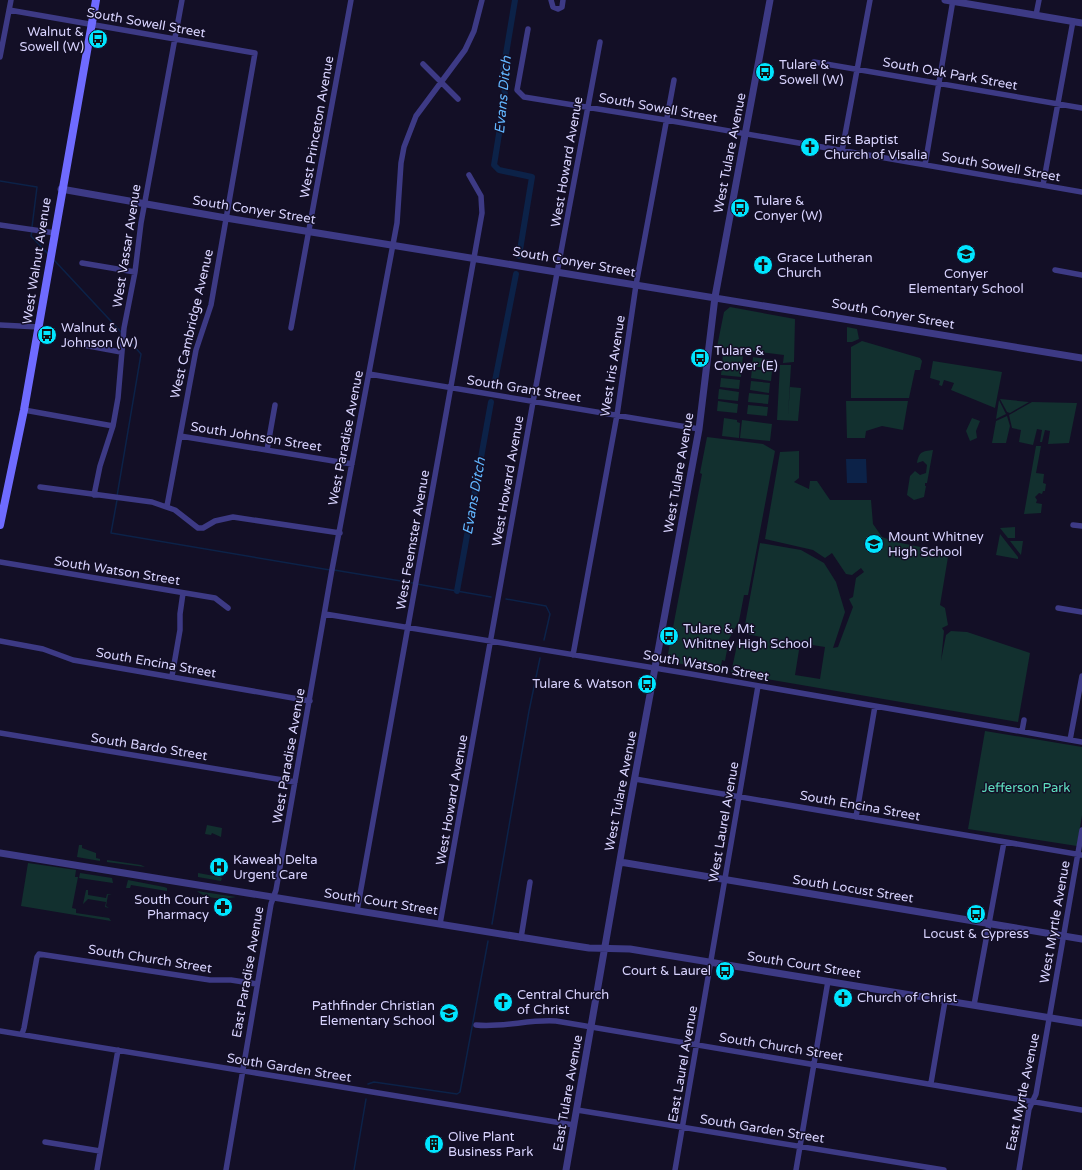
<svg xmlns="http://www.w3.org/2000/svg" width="1082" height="1170" font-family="'Varela Round',sans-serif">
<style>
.green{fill:#12302f;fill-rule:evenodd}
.water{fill:#0c2248}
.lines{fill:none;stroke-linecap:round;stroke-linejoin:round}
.stream{stroke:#0c2248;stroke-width:1.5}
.canal{stroke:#0c2248;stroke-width:6}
.minor{stroke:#3d3a85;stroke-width:5.5}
.tertiary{stroke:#3d3a85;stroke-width:7}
.secondary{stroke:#6f6bff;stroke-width:8}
.labels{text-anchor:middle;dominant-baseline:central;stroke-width:3;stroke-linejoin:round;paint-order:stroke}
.street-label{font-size:13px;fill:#d9d4ff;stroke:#130f26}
.poi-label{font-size:13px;fill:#d9d4ff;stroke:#130f26;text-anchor:start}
.park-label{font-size:13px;fill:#5fe0c0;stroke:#130f26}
.water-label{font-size:14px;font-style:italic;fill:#62b6ff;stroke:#130f26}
</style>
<rect width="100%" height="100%" fill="#130f26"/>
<path class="green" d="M730 307 795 319 794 362 783 363 784 355 717 347 724 312Z
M847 327 857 329 859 339 852 342H847Z
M862 341 920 358 922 361 920 370H915L909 398H851V347Z
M723 354 743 356 742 365 722 363Z
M753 357 773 360 772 369 752 366Z
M933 361 1002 372 995 408 951 390 954 383 944 380 942 386 939 385 940 381 930 378Z
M780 365H791L788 416 790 387 801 388 798 421 777 420Z
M722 366 742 368 741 377 721 375Z
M752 369 772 371 771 381 751 378Z
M721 378 740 380 739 389 720 387Z
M751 381 770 383 769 393 750 390Z
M719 389 739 392 738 401 718 399Z
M749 393 769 395 768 404 748 402Z
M1000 399 1029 402 1010 413 1007 412Z
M999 400 1006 414 996 419Z
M718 401 738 404 737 413 717 411Z
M846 401H908L903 430 882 426 866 431 865 438H847Z
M1032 402 1077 403 1069 443 1048 444 1050 431 1045 430 1042 442H1040L1042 430 1037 429 1033 445 1019 442 1021 430 1012 428 1009 415Z
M748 405 768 407 767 416 747 414Z
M1007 416 1010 426 1006 443H992L996 421Z
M724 418 737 420V422L740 423 739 438 722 436Z
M972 418 980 421 976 431 977 438 970 441 966 431Z
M742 420 772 424 770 441 740 438Z
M707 437 763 444 775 451 748 595H744L739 621 729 639 725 661 722 660 720 671 671 662 668 654 702 474 700 473Z
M1036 446H1041L1036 473 1044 474 1043 483 1046 484 1045 491H1043L1042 494 1039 493 1035 497 1037 500 1036 503 1042 504 1041 513 1024 514Z
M933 450 927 483H925V486H926L924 497 914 500 907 495 910 476 915 471 920 475 926 473 927 465 923 461 917 463C919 452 922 451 933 450Z
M799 451V478L794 482 809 489 810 481H817L830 500H871L873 524 882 537 896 542 945 552 948 557 940 605 945 608 948 625 942 628 944 631 941 661 946 635 951 631 967 632 1030 653 1018 722 731 673 737 645 743 641 760 643 761 637 747 634 744 630 760 543 801 550 824 563 836 582 845 612 833 648 838 647 853 607 849 599 853 597 856 578 864 572 861 568 852 575 846 574 832 553 825 558 813 550 765 539 780 452ZM787 641 825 647 820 679 795 675 799 650 786 647Z
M1015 527V538H1008L1000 528Z
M1000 534 1018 557V559L996 555Z
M1010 541H1023L1021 555Z
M985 731 1082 747V815L1077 846 968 829Z
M207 825 222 828 221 837 212 833 211 835 205 834Z
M79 845H82V848L96 853V858L100 859V861L77 857Z
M107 860 141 865 145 867 107 862Z
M28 863 76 870 75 877H78L72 908 76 909V913L109 918 111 921 21 906Z
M80 873 112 878 113 883 79 878Z
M198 873 220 877 222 878 221 881 198 877Z
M128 880 164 887 167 888V891L131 885 130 888H126Z
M86 890H88V895L106 898 107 894 112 895H108L106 906 109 908 105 907 106 902 88 899 83 904Z
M197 891 236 897C225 899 207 900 197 891Z"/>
<path class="water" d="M846 459H866L867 483H847Z"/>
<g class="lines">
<path class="stream" d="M0 181 37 187 32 227
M32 231 31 236 48 254
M54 260 122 333
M117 496 141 354 125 336
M117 500 111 533 330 570
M334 570 413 583
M417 584 491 597
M506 599 546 606 550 614 544 640
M492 924 529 711 540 658
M368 1084 374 1082 457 1094 460 1092 488 941
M354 1170 366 1099"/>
<path class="canal" d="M515 0 503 72 505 97 494 165 499 170 532 177 519 256
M494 386 516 274
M457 591 491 402"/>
<path class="minor" d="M551 0 553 7 558 9 562 7 563 0
M9 10 255 53 211 305 196 350 167 506
M1036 15 1039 0
M528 29 517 90 524 97 666 120 1082 192
M0 57 11 0
M814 62 1082 108
M423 64 458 99
M842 151 870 0
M925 165 953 0
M1043 185 1073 21
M0 225 55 233
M82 263 135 272
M1055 270 1082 275
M0 325 39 327
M291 328 351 0
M67 342 121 352
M369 374 699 429
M24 410 113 426
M180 436 352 464
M267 450 275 405
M40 487 152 502 175 510 198 528H203L215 521 233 517 340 533
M94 495 100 466 113 426 118 398 124 328 135 272 141 223 182 0
M1073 525 1082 526
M0 562 215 598 228 608
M1058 608 1082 612
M325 614 691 674 1082 742
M0 641 43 649 73 660 310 701
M573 655 617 415 636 285 674 80
M172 676 180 630V614L183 593
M1022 731 1024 720
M0 733 295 782
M1070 740 1082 676
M635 779 1082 855
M856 817 875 706
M357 911 482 213 481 196 469 175
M440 924 533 402 600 42
M521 938 530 882
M974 1005 1004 842
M476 1025C503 1028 529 1019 556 1021L1082 1110
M0 1031 574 1125
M22 1034 24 1028 37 957 39 954 210 980H231L257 984
M931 1083 945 1001
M577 1110 944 1170
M45 1142 100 1151
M97 1170 118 1050
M226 1170 271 904 276 890 331 575 397 223 401 163 404 147 416 116 465 50 474 31 482 0
M675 1170 758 686
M796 1170 828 981
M1019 1170 1029 1109 1036 1094 1082 830"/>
<path class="tertiary" d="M945 0 1082 23
M61 189 226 218 1082 358
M0 853 563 944 589 948 630 949 1082 1023
M620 862 1082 939
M566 1170 628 814 699 429 715 297 770 0"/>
<path class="secondary" d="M0 525 24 410 96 0"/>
</g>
<defs>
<g id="bus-disc" transform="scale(1)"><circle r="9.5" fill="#00e5ff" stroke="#130f26"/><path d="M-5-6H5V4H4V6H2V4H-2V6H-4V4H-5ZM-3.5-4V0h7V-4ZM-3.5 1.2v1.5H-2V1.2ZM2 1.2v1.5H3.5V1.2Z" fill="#111"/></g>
<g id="church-disc" transform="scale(1)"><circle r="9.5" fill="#00e5ff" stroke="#130f26"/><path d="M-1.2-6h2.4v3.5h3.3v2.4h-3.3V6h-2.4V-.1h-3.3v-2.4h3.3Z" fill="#111"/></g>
<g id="school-disc" transform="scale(1)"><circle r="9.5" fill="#00e5ff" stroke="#130f26"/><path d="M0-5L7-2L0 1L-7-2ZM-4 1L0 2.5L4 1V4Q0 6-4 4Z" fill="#111"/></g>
<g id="hospital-disc" transform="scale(1)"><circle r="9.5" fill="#00e5ff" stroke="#130f26"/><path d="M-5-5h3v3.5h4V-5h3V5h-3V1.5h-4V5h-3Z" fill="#111"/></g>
<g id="pharmacy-disc" transform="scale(1)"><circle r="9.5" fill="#00e5ff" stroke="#130f26"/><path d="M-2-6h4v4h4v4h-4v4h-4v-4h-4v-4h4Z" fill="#111"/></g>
<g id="building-disc" transform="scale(1)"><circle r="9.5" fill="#00e5ff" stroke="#130f26"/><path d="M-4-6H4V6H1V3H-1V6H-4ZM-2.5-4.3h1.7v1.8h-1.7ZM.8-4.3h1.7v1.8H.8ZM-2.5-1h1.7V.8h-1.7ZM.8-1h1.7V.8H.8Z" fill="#111"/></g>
</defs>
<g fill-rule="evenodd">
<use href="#bus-disc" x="98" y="39"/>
<use href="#bus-disc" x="765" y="72"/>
<use href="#church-disc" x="810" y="147"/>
<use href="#bus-disc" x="740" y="208"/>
<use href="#school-disc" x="966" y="254"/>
<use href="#church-disc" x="763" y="265"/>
<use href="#bus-disc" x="47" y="335"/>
<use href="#bus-disc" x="700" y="358"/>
<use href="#school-disc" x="874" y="544"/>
<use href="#bus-disc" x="669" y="636"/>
<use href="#bus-disc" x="647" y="684"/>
<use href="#hospital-disc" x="219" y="867"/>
<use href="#pharmacy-disc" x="223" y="907"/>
<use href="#bus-disc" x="976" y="914"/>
<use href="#bus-disc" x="725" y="971"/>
<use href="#church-disc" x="843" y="998"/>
<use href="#church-disc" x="503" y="1002"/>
<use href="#school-disc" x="449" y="1013"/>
<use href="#building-disc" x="434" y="1144"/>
</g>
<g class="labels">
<g class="street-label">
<text transform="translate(146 23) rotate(10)">South Sowell Street</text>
<text transform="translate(950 74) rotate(10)">South Oak Park Street</text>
<text transform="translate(658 108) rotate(10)">South Sowell Street</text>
<text transform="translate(317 127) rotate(-80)">West Princeton Avenue</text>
<text transform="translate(730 153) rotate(-79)">West Tulare Avenue</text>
<text transform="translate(567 162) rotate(-80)">West Howard Avenue</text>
<text transform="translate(1001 167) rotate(10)">South Sowell Street</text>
<text transform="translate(254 210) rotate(9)">South Conyer Street</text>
<text transform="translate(127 246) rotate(-81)">West Vassar Avenue</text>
<text transform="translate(37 261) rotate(-81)">West Walnut Avenue</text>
<text transform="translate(574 262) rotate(10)">South Conyer Street</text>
<text transform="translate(893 314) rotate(10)">South Conyer Street</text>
<text transform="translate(192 324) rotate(-77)">West Cambridge Avenue</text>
<text transform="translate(613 366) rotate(-81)">West Iris Avenue</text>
<text transform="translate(524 389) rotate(9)">South Grant Street</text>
<text transform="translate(256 437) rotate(9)">South Johnson Street</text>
<text transform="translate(346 438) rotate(-79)">West Paradise Avenue</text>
<text transform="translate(679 473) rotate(-80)">West Tulare Avenue</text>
<text transform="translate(508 481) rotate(-80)">West Howard Avenue</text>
<text transform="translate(413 540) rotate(-80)">West Feemster Avenue</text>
<text transform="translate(117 571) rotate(9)">South Watson Street</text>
<text transform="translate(156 663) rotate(10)">South Encina Street</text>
<text transform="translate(706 666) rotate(10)">South Watson Street</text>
<text transform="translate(149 747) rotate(9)">South Bardo Street</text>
<text transform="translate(289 756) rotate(-80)">West Paradise Avenue</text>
<text transform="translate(621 791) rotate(-79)">West Tulare Avenue</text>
<text transform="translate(452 800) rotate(-80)">West Howard Avenue</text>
<text transform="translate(860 806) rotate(10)">South Encina Street</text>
<text transform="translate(724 822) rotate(-80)">West Laurel Avenue</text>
<text transform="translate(853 889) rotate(9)">South Locust Street</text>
<text transform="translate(381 902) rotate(9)">South Court Street</text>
<text transform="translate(1055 922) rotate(-80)">West Myrtle Avenue</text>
<text transform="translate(150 959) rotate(9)">South Church Street</text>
<text transform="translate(804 965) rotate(9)">South Court Street</text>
<text transform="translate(248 972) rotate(-80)">East Paradise Avenue</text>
<text transform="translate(781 1047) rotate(9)">South Church Street</text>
<text transform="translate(683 1064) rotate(-80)">East Laurel Avenue</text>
<text transform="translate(289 1068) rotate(9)">South Garden Street</text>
<text transform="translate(1023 1092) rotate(-78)">East Myrtle Avenue</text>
<text transform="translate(568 1093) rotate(-80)">East Tulare Avenue</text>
<text transform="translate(762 1129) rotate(9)">South Garden Street</text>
</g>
<g class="poi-label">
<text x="84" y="32" text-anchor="end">Walnut &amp;<tspan x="84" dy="15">Sowell (W)</tspan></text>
<text x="779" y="65">Tulare &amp;<tspan x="779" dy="15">Sowell (W)</tspan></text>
<text x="824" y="140">First Baptist<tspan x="824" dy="15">Church of Visalia</tspan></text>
<text x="754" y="201">Tulare &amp;<tspan x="754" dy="15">Conyer (W)</tspan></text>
<text x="777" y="258">Grace Lutheran<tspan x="777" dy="15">Church</tspan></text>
<text x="966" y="274" text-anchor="middle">Conyer<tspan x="966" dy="15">Elementary School</tspan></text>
<text x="61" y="328">Walnut &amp;<tspan x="61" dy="15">Johnson (W)</tspan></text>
<text x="714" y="351">Tulare &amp;<tspan x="714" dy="15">Conyer (E)</tspan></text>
<text x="888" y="537">Mount Whitney<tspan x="888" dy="15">High School</tspan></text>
<text x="683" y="629">Tulare &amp; Mt<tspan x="683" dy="15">Whitney High School</tspan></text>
<text x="633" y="684" text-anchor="end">Tulare &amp; Watson</text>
<text x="233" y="860">Kaweah Delta<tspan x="233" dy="15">Urgent Care</tspan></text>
<text x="209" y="900" text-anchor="end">South Court<tspan x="209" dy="15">Pharmacy</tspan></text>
<text x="976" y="934" text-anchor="middle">Locust &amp; Cypress</text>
<text x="711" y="971" text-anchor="end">Court &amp; Laurel</text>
<text x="517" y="995">Central Church<tspan x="517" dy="15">of Christ</tspan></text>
<text x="857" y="998">Church of Christ</text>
<text x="435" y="1006" text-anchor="end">Pathfinder Christian<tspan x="435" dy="15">Elementary School</tspan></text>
<text x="448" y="1137">Olive Plant<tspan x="448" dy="15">Business Park</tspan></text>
</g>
<g class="park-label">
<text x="1026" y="788">Jefferson Park</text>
</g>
<g class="water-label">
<text transform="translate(503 95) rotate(-85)">Evans Ditch</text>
<text transform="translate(474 496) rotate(-80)">Evans Ditch</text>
</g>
</g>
</svg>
